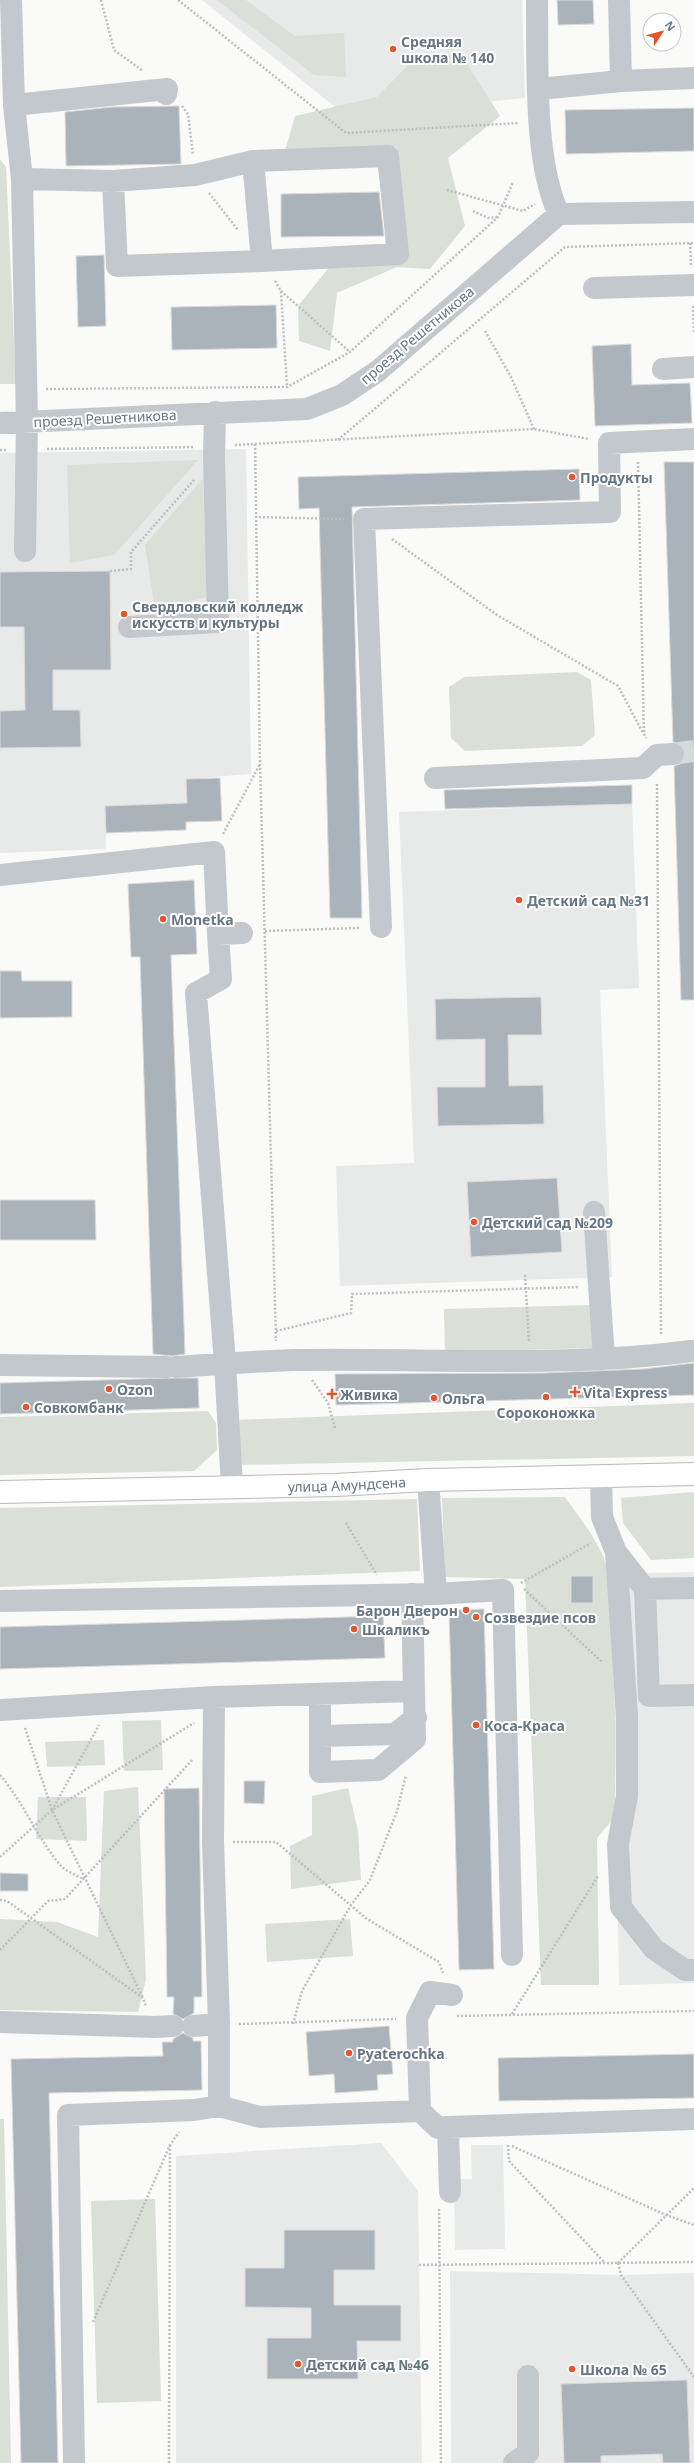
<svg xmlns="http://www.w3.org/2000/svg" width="694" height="2463" font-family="'Noto Sans',sans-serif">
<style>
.built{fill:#e8e9e9}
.green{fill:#dadfd7}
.building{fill:#aab3b9;stroke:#dcdcda}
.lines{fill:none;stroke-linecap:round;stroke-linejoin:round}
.minor-tunnel{stroke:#d5d9db;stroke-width:22;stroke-dasharray:22 11;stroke-linecap:butt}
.major-casing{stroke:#b5babe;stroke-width:24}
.path{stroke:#bbbfc2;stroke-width:2.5;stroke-dasharray:2 2;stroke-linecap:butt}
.minor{stroke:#c3c8cc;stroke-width:22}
.major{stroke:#fff;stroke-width:22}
.poi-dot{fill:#e4572e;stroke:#fff;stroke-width:1.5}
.labels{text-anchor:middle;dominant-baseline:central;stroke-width:4;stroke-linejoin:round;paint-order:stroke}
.poi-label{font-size:14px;font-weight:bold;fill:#657683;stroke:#fff;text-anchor:start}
.street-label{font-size:14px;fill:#657683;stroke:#fff}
</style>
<rect width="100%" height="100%" fill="#fafaf8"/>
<path class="built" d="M202 0H522L525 98 345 115Z
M246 449 251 774 186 779 187 803 105 806 106 849 0 853V453Z
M632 804 639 988 600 990 612 1277 340 1286 336 1166 414 1163 399 812Z
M694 1572V1983L619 1985 612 1574Z
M381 2143 418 2191 422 2463H176V2156Z
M471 2145H503L505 2249 455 2250 454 2179H472Z
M450 2271 621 2275 694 2273V2463H451Z"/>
<path class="green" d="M217 0H246L295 36 344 33 346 77 314 75Z
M461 54 500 116 448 158 465 226 430 269 397 267 337 293 330 351 299 341 298 306 339 255 406 239 396 147 285 151 295 116 377 97 417 56Z
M0 159 6 167 16 384H0Z
M198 460 114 555 70 563 67 465Z
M203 478 207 597 155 610 145 545Z
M577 672 591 680 595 735 582 746 465 751 451 738 449 687 464 677Z
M591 1305 593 1348 445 1352 444 1309Z
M694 1403V1456L236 1465 237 1420Z
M208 1411 216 1423 217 1450 194 1471 0 1475V1417Z
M694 1492V1558L651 1560 623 1523 621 1498Z
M565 1497C583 1523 606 1549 610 1581L615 1714V1817L597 1838 599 1985H541L525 1579 445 1577 442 1498Z
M417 1499 420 1571 0 1587V1508Z
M161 1720 163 1770 124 1771 122 1721Z
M104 1740 105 1765 47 1767 45 1742Z
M138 1787 146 1979 138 2012 0 2010V1919L57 1922 98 1937 104 1791Z
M348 1788 358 1831 361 1880 291 1889 290 1846 312 1835V1796Z
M38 1797H86L87 1841 36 1839Z
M350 1919 353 1956 267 1962 265 1924Z
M0 2119H4L11 2463H0Z
M155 2199 161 2401 97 2403 91 2201Z"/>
<path class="building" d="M557 0H593L594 24 558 25Z
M179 106 181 164 66 166 65 112 112 107Z
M694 108V151L566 154 565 110Z
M379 192 384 236 281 237V194Z
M104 255 106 326 78 327 76 256Z
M276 305 277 348 172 350 171 307Z
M631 344 632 385 690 383 692 423 595 426 592 346Z
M664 462H694V1000H681L674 766 680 764 685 754 683 747 673 742Z
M579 469 580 500 352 507 362 918H330L319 508 299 509 298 477Z
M110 571 111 670H53V710H80L81 747 0 748V711L25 710 24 627H0V572Z
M220 778 222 821 186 822V830L106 833 105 806 187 803 186 779Z
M632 785V804L445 809 444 790Z
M194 880 197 954 171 955 185 1354 172 1356 153 1354 140 957H131L128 884Z
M0 971H21L22 981H72V1017L0 1018Z
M541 997 542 1035H508L509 1086 543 1085 544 1124 438 1126 437 1087H485V1039L436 1040 435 999Z
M557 1178 562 1252 471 1257 467 1182Z
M0 1200H95L96 1240H0Z
M694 1363V1395L336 1405 335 1374 544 1373 643 1369Z
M171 1378H198L199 1408 0 1414V1383Z
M571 1576H593V1603H571Z
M484 1609 494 1969 459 1970 449 1610Z
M383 1616 385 1658 0 1669V1627Z
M244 1781H265L264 1804 244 1803Z
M199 1788 202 1997H194V2013L183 2019 173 2014 174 1997H167L164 1789Z
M0 1873 28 1874V1891H0Z
M389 2026 393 2074 377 2075 378 2090 335 2093 334 2074 309 2076 306 2032Z
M183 2033 193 2038V2041H201L202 2090 49 2093 58 2463H21L11 2059 163 2056 162 2042H173V2039Z
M694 2054V2098L499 2101 498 2058Z
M284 2230H375V2270H334V2305H401V2341H357L358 2379H267V2338H311V2308L245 2307V2268H284Z
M687 2380 690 2463H663L662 2454 601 2456V2463H564L561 2384Z"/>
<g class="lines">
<path class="minor-tunnel" d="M673 754 694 751"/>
<g class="major-casing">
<g id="major">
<path id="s1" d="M0 1492 336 1485 428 1480 694 1474"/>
</g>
</g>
<path class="path" d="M101 0 114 50 143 71
M178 0 346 133 519 123
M182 106 188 114 193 155
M447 190 523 211 535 204
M209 193 238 230
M473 211 488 218 497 217
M690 243 691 265
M275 281 281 291 287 387
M281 291 350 352
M693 306 694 332
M485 331 511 377 534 429
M46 389 287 387 350 352 498 217 513 182
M338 440 565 247 694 243
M255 444 260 763 276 1341
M235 445 534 429 589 439
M47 449 194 447
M0 450H6
M638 462 644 734 646 738
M255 517 344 519
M392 539 497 615 618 686 643 733
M110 571 131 569V552L194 480
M657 784 661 1335
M223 834 260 764
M265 931 360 928
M525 1275 529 1341
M276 1331 351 1313 352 1294 579 1287
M312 1380 328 1403 335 1428
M346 1523 377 1575
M521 1583 591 1543
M524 1589 602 1662
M25 1728 52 1810 143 1998
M0 1775C24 1803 37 1838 61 1866 66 1871 76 1875 83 1879
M52 1810 99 1725
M233 1842H276L367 1919 439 1962 443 1973
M0 1857 52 1810 194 1723
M0 1900 7 1901 143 1998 146 2007
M0 1950 48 1901 65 1899 193 1759
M512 2014 598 1876
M457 2016 694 2011
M239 2024 396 2019
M293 2024 302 1991 351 1905 370 1880 397 1811 406 1775
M508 2145 509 2161 605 2263
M512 2146 666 2215 694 2225
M439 2209 441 2463
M618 2263 621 2275 694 2377
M618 2263 694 2188
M419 2265 694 2262
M93 2322 170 2145 179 2132
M169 2463 170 2145"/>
<path class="minor" d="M11 0 14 105 22 179 27 422 25 551
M537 0C538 61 533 161 559 214
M619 0 621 81 694 78
M539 89 621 81
M14 105 167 89 166 94
M22 179 113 181 195 175 253 161 388 156 398 254 262 261
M113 181 117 266 262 261 253 161
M594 288 694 285
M663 369 694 367
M0 423 307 409 342 395 378 371 559 214 694 212
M129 627 218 622 214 456 215 412
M435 778 643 768 657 755 673 754
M0 875 214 852 218 934 242 933
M381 927 364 519 610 512 609 443 694 439
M218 934 221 979 196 993 225 1363 232 1486
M594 1212 604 1358
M0 1365 167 1367
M176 1367C217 1364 257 1361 297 1360 428 1358 561 1368 691 1351
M601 1477 602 1517 616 1552 645 1589 649 1696 694 1695
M616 1552 627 1716V1796L618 1844 621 1907 654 1949 685 1970H694
M645 1589 694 1588
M436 1594 503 1590 512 1955
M0 1601 436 1594 428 1480
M320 1694V1772L378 1770 415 1739 414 1691
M0 1710 214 1697 414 1691 412 1594
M320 1736 395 1734 416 1717
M0 2022 155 2027 173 2026
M193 2026 219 2024
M219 2106 260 2117 420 2111
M448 2127 438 2128 420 2111 417 2018 430 1992 452 1995
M450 2192 448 2127 694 2119
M74 2463 68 2115 194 2110 219 2106V2024L213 1841 214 1697
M514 2463 528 2453V2376"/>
<use href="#major" class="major"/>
</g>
<g class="poi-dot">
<circle cx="393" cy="49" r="4"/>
<circle cx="572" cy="477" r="4"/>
<circle cx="124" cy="614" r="4"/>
<circle cx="519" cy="900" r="4"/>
<circle cx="163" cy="919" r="4"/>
<circle cx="474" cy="1222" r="4"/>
<circle cx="109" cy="1389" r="4"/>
<path d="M573 1386h4v4h4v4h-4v4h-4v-4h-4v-4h4z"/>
<path d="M330 1388h4v4h4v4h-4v4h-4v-4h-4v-4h4z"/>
<circle cx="546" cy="1397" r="4"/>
<circle cx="434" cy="1398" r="4"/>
<circle cx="26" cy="1407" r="4"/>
<circle cx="466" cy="1610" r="4"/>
<circle cx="476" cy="1617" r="4"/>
<circle cx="354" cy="1629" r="4"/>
<circle cx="476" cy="1725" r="4"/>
<circle cx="349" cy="2053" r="4"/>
<circle cx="298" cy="2364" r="4"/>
<circle cx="572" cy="2369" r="4"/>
</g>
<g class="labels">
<g class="poi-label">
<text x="401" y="41">Средняя<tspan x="401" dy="16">школа № 140</tspan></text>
<text x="580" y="477">Продукты</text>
<text x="132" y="606">Свердловский колледж<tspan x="132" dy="16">искусств и культуры</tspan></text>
<text x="527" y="900">Детский сад №31</text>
<text x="171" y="919">Monetka</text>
<text x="482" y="1222">Детский сад №209</text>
<text x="117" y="1389">Ozon</text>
<text x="583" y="1392">Vita Express</text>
<text x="340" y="1394">Живика</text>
<text x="442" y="1398">Ольга</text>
<text x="34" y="1407">Совкомбанк</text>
<text x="546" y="1412" text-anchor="middle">Сороконожка</text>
<text x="458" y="1610" text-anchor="end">Барон Дверон</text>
<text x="484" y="1617">Созвездие псов</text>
<text x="362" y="1629">Шкаликъ</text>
<text x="484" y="1725">Коса-Краса</text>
<text x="357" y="2053">Pyaterochka</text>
<text x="306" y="2364">Детский сад №46</text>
<text x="580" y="2369">Школа № 65</text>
</g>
<g class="street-label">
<text transform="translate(417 335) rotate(-40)">проезд Решетникова</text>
<text transform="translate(105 418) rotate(-3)">проезд Решетникова</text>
<text stroke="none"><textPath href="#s1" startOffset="347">улица Амундсена</textPath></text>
</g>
</g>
<g transform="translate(662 32) rotate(54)"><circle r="19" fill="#ffffff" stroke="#c1c8cd"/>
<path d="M0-3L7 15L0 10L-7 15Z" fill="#e4572e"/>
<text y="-6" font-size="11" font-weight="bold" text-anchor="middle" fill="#657683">N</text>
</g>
</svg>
